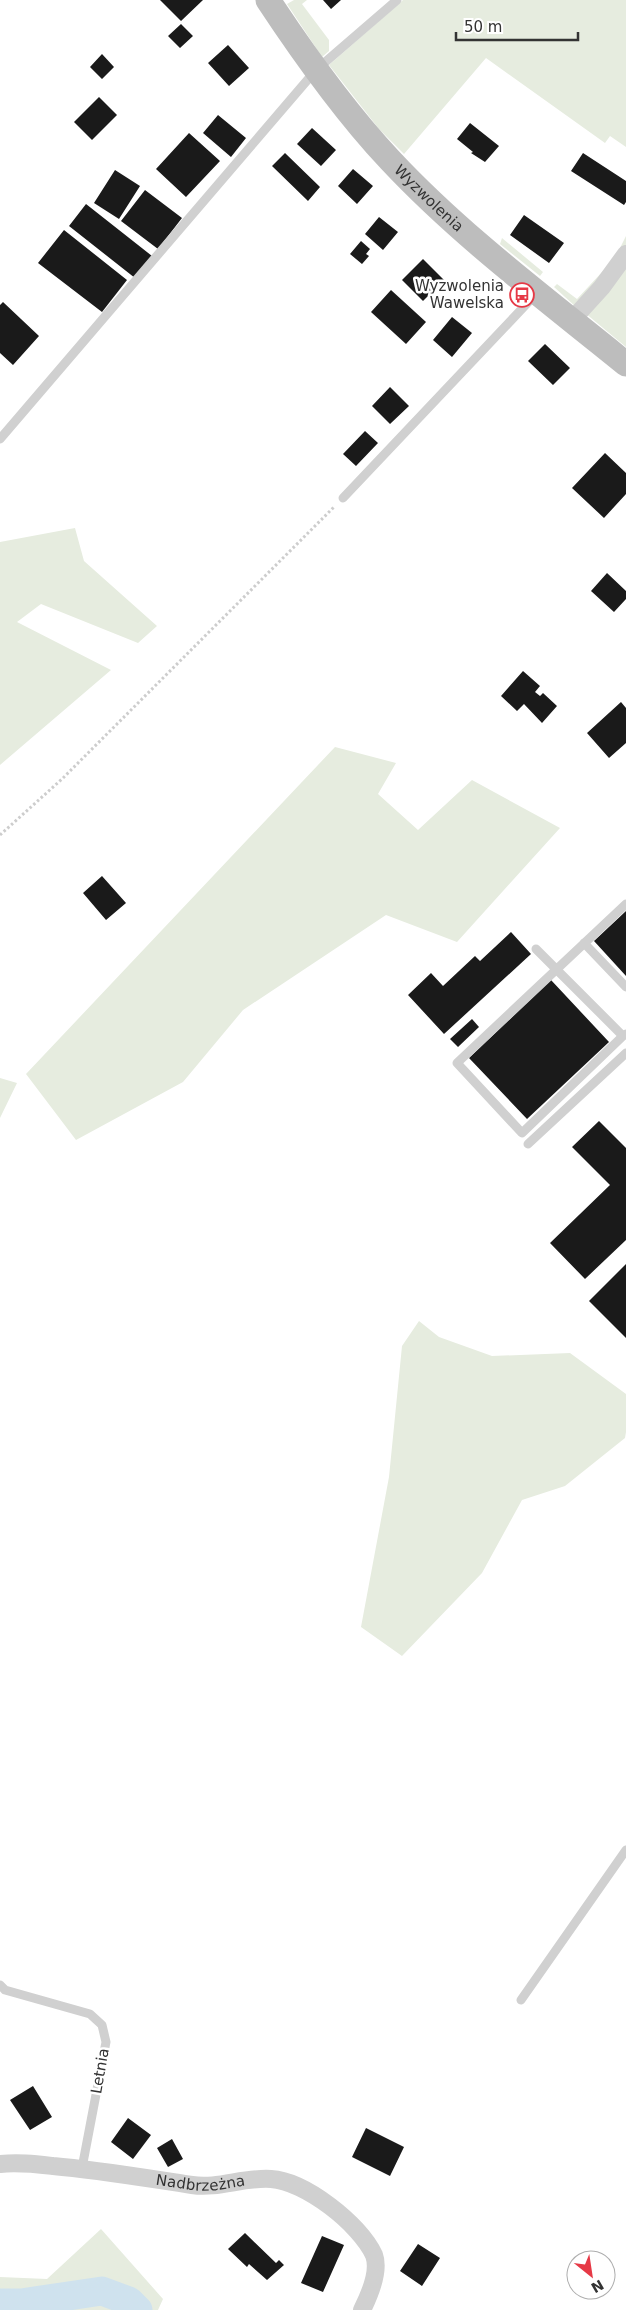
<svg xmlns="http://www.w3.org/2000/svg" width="626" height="2310" font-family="'DejaVu Sans',sans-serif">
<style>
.green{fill:#e6ecdf}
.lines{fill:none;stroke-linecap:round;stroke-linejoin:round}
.river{stroke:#cfe2ee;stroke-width:29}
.building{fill:#1a1a1a}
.path{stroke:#cdcdcd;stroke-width:3;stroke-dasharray:2.5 2.5;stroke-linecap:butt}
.lane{stroke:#d0d0d0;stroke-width:9}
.street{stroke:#d0d0d0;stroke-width:18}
.secondary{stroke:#bdbdbd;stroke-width:25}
.labels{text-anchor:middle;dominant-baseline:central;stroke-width:5;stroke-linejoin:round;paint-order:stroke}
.street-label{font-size:15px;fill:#333;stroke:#fff}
.poi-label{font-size:15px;fill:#333;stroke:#fff;text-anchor:end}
</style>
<rect width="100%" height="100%" fill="#fff"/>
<!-- green -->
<path class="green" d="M294 0H307L302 4 329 40V51L322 57 287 4Z
M403 0H626V147L610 136 605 143 486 58 404 154 379 129 329 65Z
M626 236V248L576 307 554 287 557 284 577 299 615 258Z
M502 238 543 272 540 276 500 244Z
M626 268V347L585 313Z
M75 528 84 561 157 626 138 643 41 604 17 622 111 670 0 765V542Z
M335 747 396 763 378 794 418 830 472 780 560 828 457 942 386 915 243 1010 183 1082 76 1140 26 1074Z
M0 1078 17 1083 0 1118Z
M419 1321 439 1337 492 1356 570 1353 626 1394V1432L625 1438 565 1486 522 1500 482 1573 402 1656 361 1627 389 1477 402 1346Z
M101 2229 163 2299 158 2310H0V2277L47 2279Z"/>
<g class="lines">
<!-- river -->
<path class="river" d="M0 2303H21L102 2291 129 2301 138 2310"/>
</g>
<!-- building -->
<path class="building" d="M160 0H203L181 21Z
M323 0H341L331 9Z
M181 24 193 36 180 48 168 36Z
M228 45 249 68 229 86 208 63Z
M102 54 114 67 102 79 90 67Z
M99 97 117 115 92 140 74 122Z
M218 115 246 138 231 157 203 133Z
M470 123 499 146 485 162 471 153 473 152 457 139Z
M312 128 336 150 321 166 297 144Z
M189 133 220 161 186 197 156 169Z
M285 153 320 187 308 201 272 166Z
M583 153 626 181V202L624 205 571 171Z
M353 169 373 186 357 204 338 186Z
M115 170 140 186 119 219 94 203Z
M145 190 182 218 158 249 121 221Z
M86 204 152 256 135 278 69 226Z
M524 215 564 243 549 263 510 235Z
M379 217 398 232 383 250 365 234Z
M64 230 127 280 102 312 38 263Z
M361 241 370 249 366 254 369 256 362 264 350 254Z
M423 259 444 280 423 301 402 280Z
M391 290 426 322 406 344 371 312Z
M3 302 39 336 13 365 0 353V305Z
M452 317 472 333 452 357 433 340Z
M545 344 570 368 553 385 528 361Z
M390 387 409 406 390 424 372 406Z
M365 431 378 443 356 466 343 454Z
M605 453 626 473V494L604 518 572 488Z
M607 573 626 591V599L614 612 591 591Z
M523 671 540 686 535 692 540 696 543 693 557 706 542 723 524 704 517 711 501 696Z
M621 702 626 708V743L609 758 587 733Z
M102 876 126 903 106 920 83 893Z
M626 911V976L594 941Z
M511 932 531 954 444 1034 408 995 431 973 443 986 475 956 480 961Z
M551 980 609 1042 527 1119 469 1058Z
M472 1019 479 1027 458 1047 450 1039Z
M599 1121 626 1148V1240L585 1279 550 1243 610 1185 572 1147Z
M626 1264V1338L589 1301Z
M33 2086 52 2117 30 2130 10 2100Z
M128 2118 151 2135 133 2159 111 2142Z
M366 2128 404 2147 390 2176 352 2157Z
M172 2139 183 2159 168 2167 157 2148Z
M245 2233 276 2263 279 2260 284 2265 267 2280 249 2264 247 2267 228 2249Z
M322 2236 344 2245 323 2292 301 2283Z
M418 2244 440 2258 422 2286 400 2271Z"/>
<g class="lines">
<!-- path -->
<path class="path" d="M0 835 62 779 335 506"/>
<!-- lane -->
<path class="lane" d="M0 439 316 70 397 0
M343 498 536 294
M584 943 626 987
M536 949 623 1036 626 1034
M623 1036 522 1133 457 1063 626 904
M528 1144 626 1053
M0 1985 5 1990 90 2014 102 2025 106 2042 82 2168
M521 2000 626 1850"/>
<!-- street -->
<g class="street">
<path d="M572 320 602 287 626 254"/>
<path id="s1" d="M0 2164C18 2162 35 2164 53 2166 99 2170 145 2178 192 2185 218 2189 244 2177 271 2179 305 2181 360 2224 374 2255 380 2271 369 2296 362 2310"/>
</g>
<!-- secondary -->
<path class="secondary" id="s2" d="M268 0C305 56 344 111 390 160 461 236 546 299 626 364"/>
</g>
<!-- icons -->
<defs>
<g id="bus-ring" transform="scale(1.25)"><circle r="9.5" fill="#fff" stroke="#e63946" stroke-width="1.5"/><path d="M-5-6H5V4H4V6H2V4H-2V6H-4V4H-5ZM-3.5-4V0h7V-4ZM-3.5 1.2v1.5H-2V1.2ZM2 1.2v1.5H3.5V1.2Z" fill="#e63946"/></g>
</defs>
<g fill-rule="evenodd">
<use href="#bus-ring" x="522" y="295"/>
</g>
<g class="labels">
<!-- street labels -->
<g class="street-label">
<text stroke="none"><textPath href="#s2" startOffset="256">Wyzwolenia</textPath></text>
<text transform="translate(100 2071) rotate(-80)">Letnia</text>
<text stroke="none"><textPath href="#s1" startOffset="202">Nadbrzeżna</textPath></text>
</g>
<!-- poi labels -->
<g class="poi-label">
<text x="504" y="286">Wyzwolenia<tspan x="504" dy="17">Wawelska</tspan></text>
</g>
</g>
<!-- north arrow -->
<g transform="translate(591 2275) rotate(150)"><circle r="24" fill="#ffffff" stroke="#adadad"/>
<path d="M0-4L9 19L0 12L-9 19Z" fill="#e63946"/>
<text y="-8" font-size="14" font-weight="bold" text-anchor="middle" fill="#333333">N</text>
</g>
<!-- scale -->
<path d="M456 32v8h122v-8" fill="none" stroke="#333333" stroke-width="2.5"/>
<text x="464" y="32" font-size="15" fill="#333333" stroke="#ffffff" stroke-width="4" paint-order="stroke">50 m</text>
</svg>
